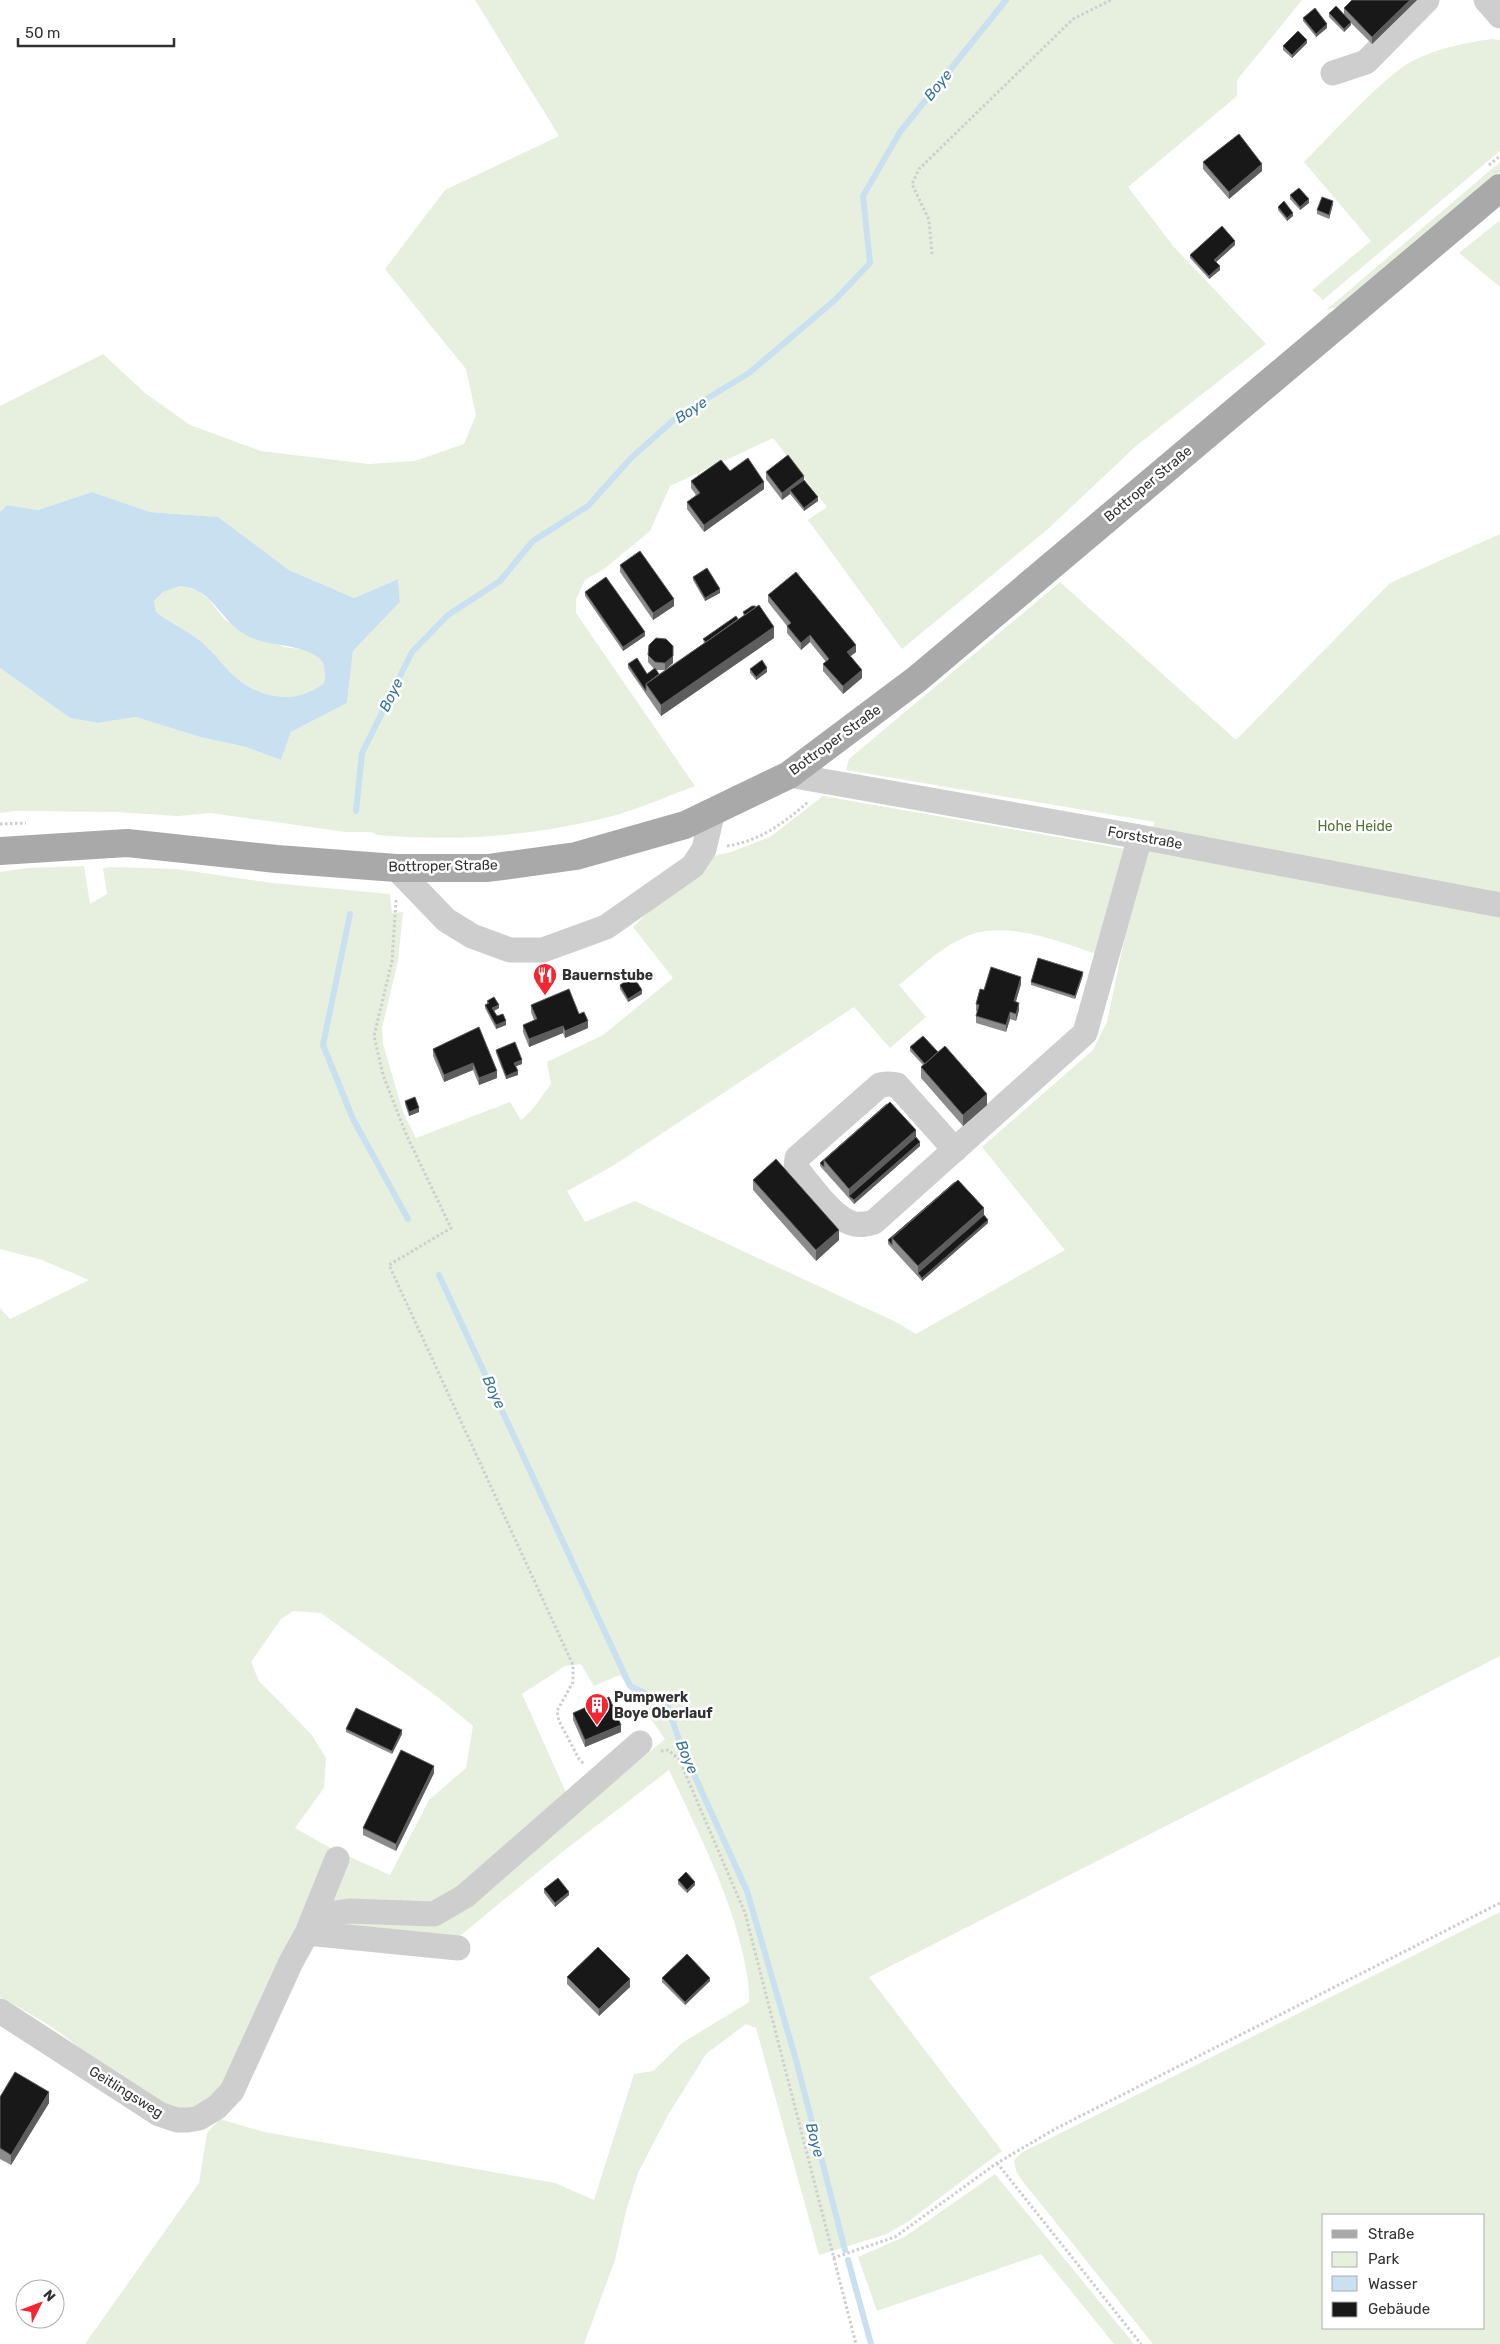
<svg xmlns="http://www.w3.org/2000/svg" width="1500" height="2344" font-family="Rubik,sans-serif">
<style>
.green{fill:#e7efde;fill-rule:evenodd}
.water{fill:#c9e0f0;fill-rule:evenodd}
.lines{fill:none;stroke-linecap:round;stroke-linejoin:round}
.stream{stroke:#c9e0f0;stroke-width:6}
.path{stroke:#cecece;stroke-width:3;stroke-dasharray:2.5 2.5;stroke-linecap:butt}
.minor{stroke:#cecece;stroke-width:25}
.major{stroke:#a9a9a9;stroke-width:28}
.wall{fill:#8c8c8c}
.shaded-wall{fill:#5d5d5d}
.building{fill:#181818;stroke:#5d5d5d}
.labels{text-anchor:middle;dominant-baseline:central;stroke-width:5;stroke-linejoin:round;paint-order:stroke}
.street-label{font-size:14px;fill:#313131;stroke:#fff}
.park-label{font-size:14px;fill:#537139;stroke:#fff}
.poi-label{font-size:14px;font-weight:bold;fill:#313131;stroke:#fff;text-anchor:start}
.water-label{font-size:15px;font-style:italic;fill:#36729b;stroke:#fff}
</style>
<rect width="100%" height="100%" fill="#fff"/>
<!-- green -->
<path class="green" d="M475 0H1302L1237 80V96L1128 187 1173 246 1266 344 1136 446 1048 529 902 649 808 520 827 507 773 438 670 486 650 531 604 569 585 580 576 599V613L695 786C671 795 645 806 620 814 538 836 461 842 377 835L371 832H345L211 813 178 816 116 812 15 811 0 813V668L70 718 98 723 136 717 200 737 246 747 281 760 291 732 347 703 353 651 400 602 398 579 354 598 289 570 218 517 150 512 92 492 38 510 7 505 0 512V406L103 354 145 393 190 425 261 451 369 464 415 461 464 444 476 415 466 369 385 269 445 190 559 136Z
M1492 39 1500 40V151L1323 300 1312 290 1371 241 1304 162C1334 132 1370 91 1404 66 1426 51 1466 42 1492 39Z
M1500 162V172L1340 306 1326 310Z
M1500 220V287L1459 253Z
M1500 534V1656L869 1977 1002 2151 909 2221 887 2234 819 2255 756 2028 746 2024 706 2054 668 2115 638 2173 626 2211 615 2260 584 2344H85L199 2183 207 2133 220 2119 264 2132 555 2183 594 2200 634 2074 653 2071 682 2043 749 2002C750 1985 746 1971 743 1954 728 1889 697 1830 669 1770L561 1853 455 1940 339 1929 343 1923 429 1918 584 1807 665 1739 620 1675 594 1686 581 1664 565 1666 522 1694 569 1799 446 1902 325 1906 348 1856 390 1875 429 1800 466 1768 473 1726 439 1698 321 1613 293 1611 281 1619 251 1662 259 1681 311 1734 326 1758 324 1788 295 1828 334 1850 227 2076C219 2087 210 2105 196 2108 153 2117 90 2053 56 2030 38 2018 19 2007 0 1997V1308L10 1319 89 1280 42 1260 0 1249V872L27 868 84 866 90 904 107 894 103 868 112 867 177 869 272 883 390 894 392 913 403 912 398 961 382 1028 383 1044 403 1112 416 1138 510 1102 521 1120C536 1108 540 1098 551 1084L547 1062 603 1035 673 978 633 927 704 858 731 852 770 837 823 796 1143 852 1155 822 846 770 849 759 1060 582 1236 740 1390 583ZM1130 912 1107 1022 1093 1050 982 1147 1065 1250 916 1334 898 1323 635 1201 585 1222 567 1191 611 1167 854 1007 890 1048 926 1017 899 985C920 968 940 948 965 937 1005 919 1058 941 1096 954Z
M180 586 197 590 209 600 225 620 284 647 308 650 321 659 325 669 324 683C298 704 266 700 239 680 227 671 218 657 207 647 193 634 172 623 156 612L154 601 163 592Z
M1500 1912V2344H1153L1021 2179 1016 2171 1014 2160 1021 2153ZM1324 2215H1484V2328H1324Z
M995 2174 1134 2344H1114L1041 2254 877 2311 858 2257 906 2236Z"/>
<!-- water -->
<path class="water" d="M92 492 150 512 218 517 289 570 354 598 398 579 400 602 353 651 347 703 291 732 281 760 246 747 200 737 136 717 98 723 70 718 0 668V512L7 505 38 510ZM180 586C185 587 193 588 198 591 217 602 226 624 246 635 267 647 301 643 319 658 326 664 325 674 324 683 298 704 265 700 239 680 227 671 218 657 207 647 193 633 172 624 156 612L154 601 163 592Z"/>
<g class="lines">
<!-- stream -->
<path class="stream" d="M356 811 362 753 412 652 448 615 500 581 533 541 588 506 631 458 677 417 749 373 835 300 870 263 863 196 900 132 1006 0
M350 914 323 1045 353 1119 408 1219
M439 1275 630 1686 662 1701 668 1707 681 1746 747 1891 796 2060 845 2250
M848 2260 871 2344"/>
<!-- path -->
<path class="path" d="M1489 165 1500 156
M932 254 929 220 912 184 919 169 1073 19 1111 0
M0 824 26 823
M727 846C760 841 784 823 808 802
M396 900 392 961 374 1036 383 1075 406 1134 451 1228 389 1265 573 1665V1682L557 1711 559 1721 579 1759 584 1764
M661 1751 668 1750 679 1759 745 1913 856 2344
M997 2163 1141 2344
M833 2258 895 2237 997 2163 1055 2129 1500 1903"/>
<!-- minor -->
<path class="minor" d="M1486 0 1500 16
M1333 73 1366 62 1427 0
M789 775 1140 837 1500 905
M396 868 446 920 472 936 510 950H543L606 927 693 866 704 849 713 811
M955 1150 897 1085 888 1084 880 1085 797 1158 796 1168C810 1184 831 1216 851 1223 859 1226 866 1224 874 1222L1085 1033 1140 837
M314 1916 349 1911 434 1914 465 1896 640 1743
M309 1928 337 1859
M0 2011 159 2114 177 2120H188L199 2118 217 2107 232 2091 291 1962 307 1933 458 1948"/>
<!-- major -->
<path class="major" d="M0 851 127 843 277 859 396 868H488L576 856 685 825 789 775 917 679 1500 188"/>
</g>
<!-- wall -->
<path class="wall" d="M1352 0H1417L1372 44 1351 23V25L1344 32 1329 17V13L1344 14V8Z
M1303 18 1327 28 1316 37 1303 21Z
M1307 43 1292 58 1283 50V46Z
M1203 162 1262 171 1229 199 1203 169Z
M1290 195 1309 203 1300 210 1290 199Z
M1333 204 1329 219 1317 214V210Z
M1278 207 1293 216 1287 221 1278 210Z
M1235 245 1216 262 1220 270 1209 279 1190 258V255Z
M730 471 764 489 704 532 687 509V502L696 495 691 488V481Z
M766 472 804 480 818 501 804 511 790 494 782 500 766 479Z
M620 565 674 606 653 620 620 572Z
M693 577 720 593 705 601 693 580Z
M585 592 645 636 623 651 585 596Z
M768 595 856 652 850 656 862 678 843 694 823 671V664L826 662 810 642 801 650 787 633V626L768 602Z
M743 612 774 638 661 716 628 668V664L647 674 654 669 648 662V655L673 663 665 670H656L659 674 704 643 703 639 744 616Z
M750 669 767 672 756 680 750 673Z
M1083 975 1075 999 1031 985V982Z
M1021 984 1016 1001 1019 1010 1016 1021 1010 1019 1006 1032 976 1023V1016L978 1012 976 1011V1004L984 990Z
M620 985 642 994 628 1002 620 989Z
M487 1001 499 1008 494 1011 497 1016 506 1025 496 1029 485 1008V1005L487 1004Z
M531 1005 579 1014 588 1028 565 1038 563 1033 529 1047 523 1032V1025L534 1020 531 1012Z
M479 1027 497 1078 479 1085 473 1070 444 1082 433 1056V1049Z
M910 1047 938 1052 987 1105 963 1126 921 1078V1067L923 1065 910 1051Z
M496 1050 522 1064 516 1066 518 1075 506 1079 496 1053Z
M405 1101 419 1112 409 1116 405 1104Z
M890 1102 916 1130V1137L920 1146 854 1204 820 1166V1163Z
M753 1180 839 1240 816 1261 753 1190Z
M955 1182 984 1215 988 1223 922 1281 888 1244V1240Z
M573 1713 621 1732 585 1747 573 1720Z
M346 1729 402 1734 392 1754 346 1732Z
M434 1773 396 1851 363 1835V1828Z
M678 1880 695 1885 687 1893 678 1884Z
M544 1889 569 1895 555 1907 544 1893Z
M567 1977 630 1987 599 2016 567 1984Z
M662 1978 710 1981 685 2005 662 1982Z
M0 2097 49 2103 11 2165 0 2159Z"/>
<!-- shaded-wall -->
<path class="shaded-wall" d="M1410 0H1417L1372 44V37Z
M1351 22V25L1344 32V29Z
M1327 24V28L1316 37V34Z
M1307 40V43L1292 58V55Z
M1262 164V171L1229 199V192Z
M1309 199V203L1300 210V207Z
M1333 201V204L1329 219V215Z
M1293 213V216L1287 221V218Z
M1235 241V245L1214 264V260Z
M1220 266V270L1209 279V276Z
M804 476V483L790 490V494L782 500V493Z
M764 482V489L704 532V525Z
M818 497V501L804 511V508Z
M720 589V593L705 601V598Z
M674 599V606L653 620V613Z
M774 627V638L661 716V705Z
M645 632V636L623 651V647Z
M810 635V642L801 650V643Z
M856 645V652L847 659V652Z
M673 653V663L665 670V663Z
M767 668V672L756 680V677Z
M862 670V678L843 694V686Z
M1083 972V975L1075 999V996Z
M1021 977V984L1014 1008V1001Z
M642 990V994L628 1002V999Z
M1019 1003V1010L1016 1021V1014Z
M499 1005V1008L492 1012V1008Z
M1010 1012V1019L1006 1032V1025Z
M506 1021V1025L496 1029V1025Z
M588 1021V1028L565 1038V1031Z
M563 1026V1033L529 1047V1039Z
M522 1060V1064L514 1067V1063Z
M473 1063V1070L444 1082V1075Z
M497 1071V1078L479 1085V1078Z
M518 1071V1075L506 1079V1076Z
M987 1094V1105L963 1126V1115Z
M419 1108V1112L409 1116V1112Z
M916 1130V1141L849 1196V1199V1189Z
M920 1142V1146L854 1204V1200Z
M984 1208V1219L918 1273V1277V1266Z
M988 1220V1223L922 1281V1278Z
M839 1230V1240L816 1261V1250Z
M621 1725V1732L585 1747V1740Z
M402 1730V1734L392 1754V1751Z
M434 1766V1773L396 1851V1844Z
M695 1882V1885L687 1893V1890Z
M569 1892V1895L555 1907V1903Z
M710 1978V1981L685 2005V2002Z
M630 1979V1987L599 2016V2009Z
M49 2092V2103L11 2165V2155Z"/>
<!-- building -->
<path class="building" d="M1352 0H1410L1372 37 1344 8Z
M1336 6 1351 22 1344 29 1329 13Z
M1315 8 1327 24 1316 34 1303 18Z
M1298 31 1307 40 1292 55 1283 46Z
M1239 134 1262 164 1229 192 1203 162Z
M1299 188 1309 199 1300 207 1290 195Z
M1322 197 1333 201 1329 215 1317 210Z
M1284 201 1293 213 1287 218 1278 207Z
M1222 226 1235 241 1214 260 1220 266 1209 276 1190 255Z
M788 455 804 476 782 493 766 472Z
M748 458 764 482 704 525 687 502 700 493 691 481 721 460 730 471Z
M804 480 818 497 804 508 790 490Z
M640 551 674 599 653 613 620 565Z
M707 568 720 589 705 598 693 577Z
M796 572 856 645 847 652 862 670 843 686 823 664 829 659 810 635 801 643 787 626 791 623 768 595Z
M606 577 645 632 623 647 585 592Z
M759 605 774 627 661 705 646 684Z
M752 606H755L756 607 745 615 743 612Z
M736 616 738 619 706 642 703 639Z
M656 638 666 639 673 646V656L665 663 655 662 648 655 649 645Z
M637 658 647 674 655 668 659 674 646 684V691L628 664Z
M762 660 767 668 756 677 750 669Z
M1038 958 1083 972 1075 996 1031 982Z
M991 967 1021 977 1014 1001 1019 1003 1016 1014 1010 1012 1006 1025 976 1016 979 1005 976 1004 980 989 984 990Z
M633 976 642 990 628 999 620 985Z
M569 989 579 1014 584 1012 588 1021 565 1031 563 1026 529 1039 523 1025 537 1019 531 1005Z
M494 997 499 1005 492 1008 497 1016 503 1014 506 1021 496 1025 485 1005 489 1003 487 1001Z
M479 1027 497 1071 479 1078 473 1063 444 1075 433 1049Z
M923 1036 938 1052 925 1064 910 1047Z
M515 1042 522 1060 514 1063 518 1071 506 1076 496 1050Z
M945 1046 987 1094 963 1115 921 1067Z
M415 1097 419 1108 409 1112 405 1101Z
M890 1102 916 1130 849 1189 824 1160Z
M887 1104 824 1160V1167L820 1163Z
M916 1137 920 1142 854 1200 849 1196Z
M776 1159 839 1230 816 1250 753 1180Z
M958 1180 984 1208 918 1266 892 1238Z
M955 1182 892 1238V1245L888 1240Z
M984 1215 988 1220 922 1278 918 1273Z
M609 1697 621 1725 585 1740 573 1713Z
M356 1708 402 1730 392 1751 346 1729Z
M401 1750 434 1766 396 1844 363 1828Z
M686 1872 695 1882 687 1890 678 1880Z
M558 1878 569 1892 555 1903 544 1889Z
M598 1947 630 1979 599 2009 567 1977Z
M687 1954 710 1978 685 2002 662 1978Z
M15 2072 49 2092 11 2155 0 2148V2097Z"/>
<!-- icons -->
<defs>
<g id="restaurant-pin" transform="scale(1.25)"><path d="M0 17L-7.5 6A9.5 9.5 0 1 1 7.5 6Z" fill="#f52531" stroke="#fff"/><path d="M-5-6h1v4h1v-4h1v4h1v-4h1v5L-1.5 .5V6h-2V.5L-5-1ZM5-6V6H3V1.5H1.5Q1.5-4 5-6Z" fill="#fff"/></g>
<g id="building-pin" transform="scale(1.25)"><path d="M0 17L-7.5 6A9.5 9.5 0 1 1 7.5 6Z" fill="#f52531" stroke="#fff"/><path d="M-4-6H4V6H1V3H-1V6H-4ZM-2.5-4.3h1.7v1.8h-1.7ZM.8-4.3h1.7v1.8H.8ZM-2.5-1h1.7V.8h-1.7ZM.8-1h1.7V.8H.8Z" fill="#fff"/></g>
</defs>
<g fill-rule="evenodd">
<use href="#restaurant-pin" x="545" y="975"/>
<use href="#building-pin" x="597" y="1705"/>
</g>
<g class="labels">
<!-- street labels -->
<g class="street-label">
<text transform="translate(1148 484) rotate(-40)">Bottroper Straße</text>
<text transform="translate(835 740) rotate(-36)">Bottroper Straße</text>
<text transform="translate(1145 838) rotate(10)">Forststraße</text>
<text transform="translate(443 866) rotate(-1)">Bottroper Straße</text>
<text transform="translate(126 2092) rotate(32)">Geitlingsweg</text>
</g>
<!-- park labels -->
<g class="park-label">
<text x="1355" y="826">Hohe Heide</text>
</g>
<!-- poi labels -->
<g class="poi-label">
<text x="562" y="975">Bauernstube</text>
<text x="614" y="1697">Pumpwerk<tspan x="614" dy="16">Boye Oberlauf</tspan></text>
</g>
<!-- water labels -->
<g class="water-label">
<text transform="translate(938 85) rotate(-51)">Boye</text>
<text transform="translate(691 410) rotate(-33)">Boye</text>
<text transform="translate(391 695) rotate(-64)">Boye</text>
<text transform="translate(494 1392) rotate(65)">Boye</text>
<text transform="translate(687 1757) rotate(67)">Boye</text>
<text transform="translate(815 2140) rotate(75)">Boye</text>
</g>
</g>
<!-- legend -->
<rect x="1322" y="2214" width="162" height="115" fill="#ffffff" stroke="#adadad"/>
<rect x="1332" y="2230" width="25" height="8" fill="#a9a9a9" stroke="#adadad"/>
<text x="1368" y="2239" font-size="15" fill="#313131">Straße</text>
<rect x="1332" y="2252" width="25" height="15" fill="#e7efde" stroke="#adadad"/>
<text x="1368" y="2264" font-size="15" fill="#313131">Park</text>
<rect x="1332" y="2276" width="25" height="15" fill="#c9e0f0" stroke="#adadad"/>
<text x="1368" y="2289" font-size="15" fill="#313131">Wasser</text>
<rect x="1332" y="2302" width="25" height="15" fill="#181818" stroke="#adadad"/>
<text x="1368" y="2314" font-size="15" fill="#313131">Gebäude</text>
<!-- north arrow -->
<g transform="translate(40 2304) rotate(48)"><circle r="24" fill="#ffffff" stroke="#adadad"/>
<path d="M0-4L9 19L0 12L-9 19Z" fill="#f52531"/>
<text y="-8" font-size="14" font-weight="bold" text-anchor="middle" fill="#313131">N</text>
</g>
<!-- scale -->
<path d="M18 38v8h156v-8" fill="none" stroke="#313131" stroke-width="2.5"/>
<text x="25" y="38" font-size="15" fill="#313131" stroke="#ffffff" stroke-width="4" paint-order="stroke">50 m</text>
</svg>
